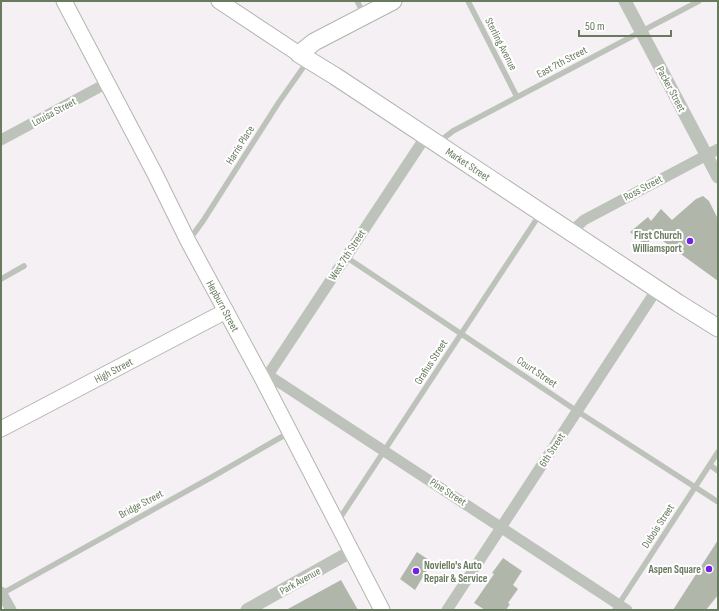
<svg xmlns="http://www.w3.org/2000/svg" width="719" height="611" font-family="'Sofia Sans Condensed',sans-serif">
<style>
.building{fill:#b0b7aa}
.lines{fill:none;stroke-linecap:round;stroke-linejoin:round}
.secondary-casing{stroke:#b1b7ad;stroke-width:17}
.primary-casing{stroke:#afb5ac;stroke-width:19}
.service{stroke:#bdc3ba;stroke-width:5.5}
.minor{stroke:#bdc3ba;stroke-width:11}
.tertiary{stroke:#bdc3ba;stroke-width:13}
.secondary{stroke:#fff;stroke-width:15}
.primary{stroke:#fff;stroke-width:17}
.poi-dot{fill:#7222e3;stroke:#fff;stroke-width:1.5}
.labels{text-anchor:middle;dominant-baseline:central;stroke-width:4;stroke-linejoin:round;paint-order:stroke}
.street-label{font-size:11px;fill:#697b5f;stroke:#fff}
.poi-label{font-size:11px;font-weight:bold;fill:#697b5f;stroke:#fff;text-anchor:end}
</style>
<rect width="100%" height="100%" fill="#f4f0f4"/>
<!-- building -->
<path class="building" d="M703 196 709 201 718 219V281L656 236 645 245 630 232 648 217 651 221 661 209 672 220 696 199Z
M718 540V595L706 610H673Z
M417 552 432 562 415 590 400 579Z
M503 558 522 571 513 585 518 589 508 603 510 604 506 610H485L474 603 494 574 492 573Z
M341 580 358 610H286Z"/>
<g class="lines">
<!-- secondary casing -->
<g class="secondary-casing">
<g id="secondary">
<path id="s1" d="M64 1 155 174 188 241 262 378 382 610"/>
<path d="M219 1 299 54"/>
<path id="s2" d="M1 429 226 311"/>
</g>
</g>
<!-- primary casing -->
<g class="primary-casing">
<g id="primary">
<path id="s3" d="M393 1 314 42 299 54 335 76 678 303 718 328"/>
</g>
</g>
<!-- service -->
<path class="service" d="M357 1 364 14
M468 1 517 97
M440 143 444 138 453 131 699 1
M189 240 203 221 279 102 307 62
M346 257 577 411 718 502
M1 279 24 266
M710 465 718 471
M338 521 540 214
M1 594 212 477 290 432
M615 610 718 452"/>
<!-- minor -->
<path class="minor" d="M1 140 107 83
M571 232 584 220 718 149
M268 375 627 610
M262 378 268 375 426 136
M1 592 11 610
M447 610 657 289"/>
<!-- tertiary -->
<path class="tertiary" d="M625 1 718 177
M247 610 352 551"/>
<!-- secondary -->
<use href="#secondary" class="secondary"/>
<!-- primary -->
<use href="#primary" class="primary"/>
</g>
<!-- markers -->
<g class="poi-dot">
<circle cx="690" cy="241" r="4"/>
<circle cx="709" cy="569" r="4"/>
<circle cx="416" cy="571" r="4"/>
</g>
<g class="labels">
<!-- street labels -->
<g class="street-label">
<text transform="translate(501 44) rotate(63)">Sterling Avenue</text>
<text transform="translate(562 62) rotate(-28)">East 7th Street</text>
<text transform="translate(671 89) rotate(62)">Packer Street</text>
<text transform="translate(54 112) rotate(-28)">Louisa Street</text>
<text transform="translate(240 145) rotate(-58)">Harris Place</text>
<text stroke="none"><textPath href="#s3" startOffset="310">Market Street</textPath></text>
<text transform="translate(643 188) rotate(-28)">Ross Street</text>
<text transform="translate(347 255) rotate(-57)">West 7th Street</text>
<text stroke="none"><textPath href="#s1" startOffset="344">Hepburn Street</textPath></text>
<text transform="translate(431 362) rotate(-57)">Grafius Street</text>
<text stroke="none"><textPath href="#s2" startOffset="127">High Street</textPath></text>
<text transform="translate(537 372) rotate(34)">Court Street</text>
<text transform="translate(552 450) rotate(-57)">6th Street</text>
<text transform="translate(448 492) rotate(33)">Pine Street</text>
<text transform="translate(141 504) rotate(-28)">Bridge Street</text>
<text transform="translate(658 526) rotate(-57)">Dubois Street</text>
<text transform="translate(300 581) rotate(-29)">Park Avenue</text>
</g>
<!-- poi labels -->
<g class="poi-label">
<text x="682" y="235">First Church<tspan x="682" dy="13">Williamsport</tspan></text>
<text x="424" y="565" text-anchor="start">Noviello's Auto<tspan x="424" dy="13">Repair &amp; Service</tspan></text>
<text x="701" y="569">Aspen Square</text>
</g>
</g>
<!-- border -->
<rect width="719" height="611" fill="none" stroke="#697b5f" stroke-width="4"/>
<!-- scale -->
<path d="M579 30v6h92v-6" fill="none" stroke="#697b5f" stroke-width="2"/>
<text x="585" y="30" font-size="12" fill="#697b5f" stroke="#ffffff" stroke-width="3" paint-order="stroke">50 m</text>
</svg>
